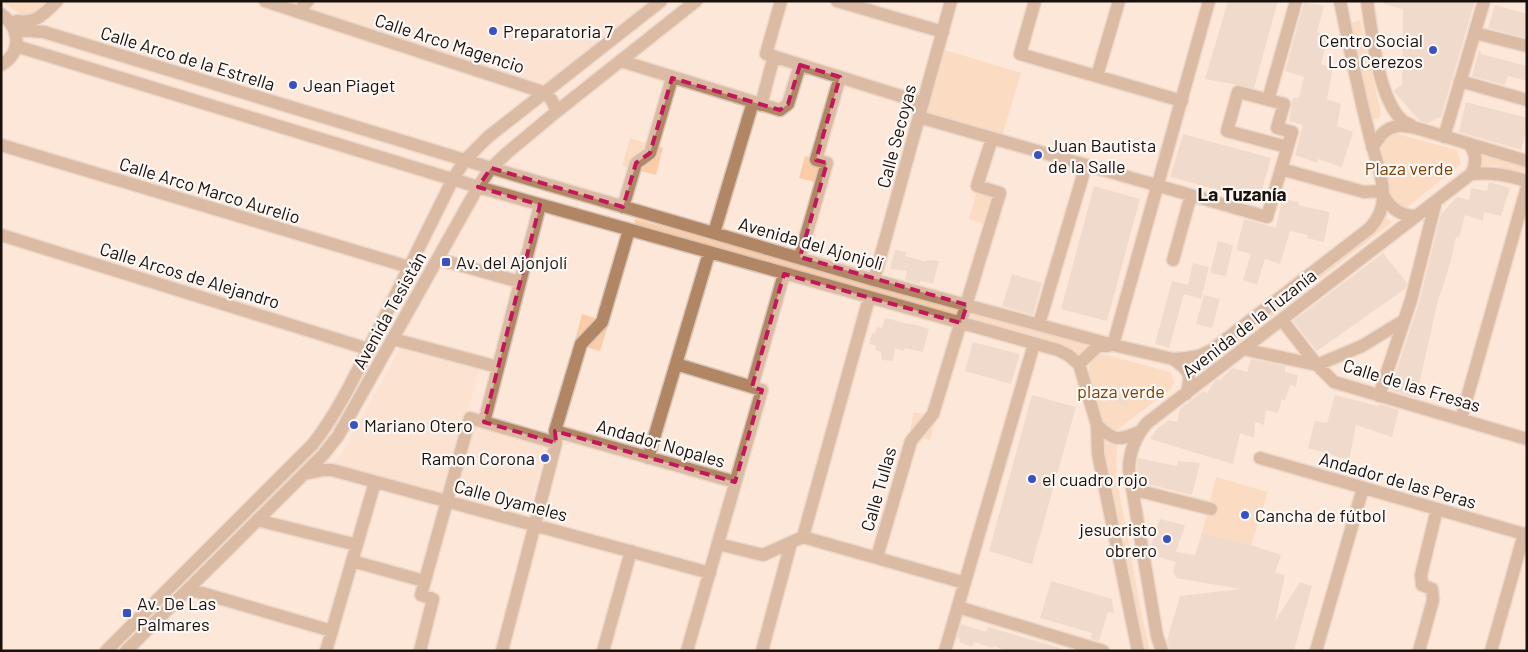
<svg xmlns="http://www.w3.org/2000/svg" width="1528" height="652" font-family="Barlow,sans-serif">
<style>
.built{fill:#f8dcc8}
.green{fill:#facca8}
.building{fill:#e0cbbc}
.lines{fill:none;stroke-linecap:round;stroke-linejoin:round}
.minor-casing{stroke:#d8c5b7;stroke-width:15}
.minor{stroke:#b18665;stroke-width:12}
.marked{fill:none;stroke:#c2185b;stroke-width:4;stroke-dasharray:10 6;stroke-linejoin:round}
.poi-dot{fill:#3852c4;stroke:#fdf8f5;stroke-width:2}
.labels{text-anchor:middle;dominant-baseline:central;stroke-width:4.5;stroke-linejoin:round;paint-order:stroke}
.poi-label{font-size:18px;fill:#18110c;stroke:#fdf8f5;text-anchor:start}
.street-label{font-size:18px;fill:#18110c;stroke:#fdf8f5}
.park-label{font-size:18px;fill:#7c4309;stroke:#fdf8f5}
.neighbourhood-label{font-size:19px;font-weight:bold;fill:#18110c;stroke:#fdf8f5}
</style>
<rect width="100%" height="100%" fill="#fde7d8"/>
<!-- built -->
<path class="built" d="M312 1H657L547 88 303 11Z
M400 349 479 370 443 496 330 466 341 455Z
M474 423 547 444 529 509 455 488Z"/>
<!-- green -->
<path class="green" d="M2 1H47L28 20Z
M1360 20 1381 114 1378 119H1365L1345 24Z
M935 47 1021 73 1002 136 916 110Z
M1386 131 1457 150 1461 164 1406 208 1394 209 1372 147Z
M630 138 663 148 656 175 622 166Z
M1478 154 1527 168V174L1497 166H1479Z
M805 156 832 164 827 185 799 178Z
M978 187 998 193 989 225 969 219Z
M1376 209 1392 222 1206 368 1194 375 1181 365 1366 228Z
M636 219 1039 332 1087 344 1080 356 636 225 634 220Z
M582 314 609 322 600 351 574 344Z
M1098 354 1107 355 1170 372 1174 382 1171 389 1109 436 1097 425 1089 381V365Z
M914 412 936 417 930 440 909 435Z
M1103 443 1117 445 1116 475 1142 616 1150 651H1142L1108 480Z
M1216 477 1268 492 1251 545 1202 533Z"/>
<!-- building -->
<path class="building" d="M1228 1H1278L1254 88 1205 79Z
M1384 1H1475L1441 117 1427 123 1420 121 1395 93 1394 90 1402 85 1403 9 1384 4Z
M1304 2 1324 6 1317 32 1328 37 1321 64 1333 68 1327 99 1341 104 1337 126 1353 132 1342 167 1318 159 1317 163 1295 155 1303 125 1289 121 1293 98H1299L1304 77 1285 71Z
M1495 5 1527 14V38L1488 28Z
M1479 50H1480L1481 54 1527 66V81L1508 76 1505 85 1472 76Z
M1466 102 1527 118V128L1521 150 1459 132Z
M1183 134 1271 158 1259 201 1170 177Z
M1489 182 1510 188 1501 216 1484 212 1483 221 1465 215 1459 238 1456 237 1450 264 1440 296H1439L1416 398 1390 390 1419 303 1441 214 1457 197 1469 200 1471 188 1487 191Z
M1094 186 1140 199 1107 321 1061 309Z
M1282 199 1299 202 1298 205 1330 212 1324 242 1307 238 1308 235 1290 231 1280 264 1265 259 1257 285 1243 280 1251 254 1236 250 1244 219 1276 228Z
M1218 241 1233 245 1226 276 1210 273Z
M895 250 907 252 905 256 926 262 927 260 939 261 933 284 920 281V284L905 280 907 271 890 269Z
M1383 253 1407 283 1405 289 1317 351 1293 321Z
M1193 263 1209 267 1201 299 1184 294 1169 348 1155 344 1172 281 1188 285Z
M1012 274 1042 283 1033 315 1002 306Z
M1204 295 1220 299 1212 328 1196 324Z
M885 318 913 325V324L929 329 923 352 905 348 904 351 895 348 893 361 882 360 881 352 875 350 876 346 869 344 872 333 875 334 877 327 882 328Z
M973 342 1020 354 1011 384 965 371Z
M1251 359 1285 366V372L1298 375 1296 387 1290 385 1285 401 1282 399 1278 413 1266 410 1264 425 1255 422 1254 438 1240 433 1233 464 1150 439 1158 428 1169 420 1177 422 1180 409 1203 391 1207 393 1215 381 1218 379 1220 380 1232 368 1247 372Z
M1118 390 1130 395 1126 407 1114 401Z
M1032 395 1076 407 1032 564 989 551Z
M1335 395 1378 406 1380 404 1399 410 1392 437 1356 425 1349 460 1308 448 1315 421 1327 423Z
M1138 458 1177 466 1178 461 1200 463 1192 495 1139 482 1137 469Z
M1160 519 1185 525 1176 552 1195 555 1202 533 1251 545 1281 555 1275 573 1285 575 1275 621 1300 582 1312 586 1294 651H1170L1167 640 1180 596 1240 589 1176 578 1173 571 1176 562 1152 555 1150 548Z
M1051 581 1112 599 1114 613 1108 612 1099 641 1091 639 1092 633 1040 618Z
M961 624 986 632 988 627 1060 648V651H1006L994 646 993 648 974 642 972 647 959 642 960 638H957Z"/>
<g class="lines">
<!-- minor casing -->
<g class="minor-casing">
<path id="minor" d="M265 1 543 92C551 98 554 102 556 112
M781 1 766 54 923 103
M837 1 943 32
M1035 1 1020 54 1182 101
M1367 1C1372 33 1378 98 1402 120 1404 122 1409 124 1412 126
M298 12 308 1
M1 14C20 28 23 52 1 65
M17 21C36 24 45 13 57 1
M15 30 44 32 491 168 874 280 1113 345 1173 359 1186 358 1199 356 1212 350 1370 228C1378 219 1383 210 1383 197 1384 176 1373 153 1369 133 1358 90 1349 45 1340 1
M1475 33 1527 46
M16 46 478 187 1058 350 1068 355 1079 364
M621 61 780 110 788 104 800 65
M1097 76 1119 1
M1460 81 1527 100
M1268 100 1296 1
M761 105 774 56
M919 117 1267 217 1292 132 1277 128 1284 104 1238 92 1227 131 1287 147
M1444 137 1484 1
M1 145 409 267
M1372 147C1376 143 1378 139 1382 134 1392 124 1404 125 1416 128L1527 161
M1281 169 1364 192 1383 191
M1471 174C1491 172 1507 175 1527 181
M1384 196C1391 209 1401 216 1416 216
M623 207 636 163 650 153 672 78
M714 233 753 102
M1 235 368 349
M800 257 827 163 816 160 840 77
M438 259 520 282
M1173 260 1191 195
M874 280 951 1
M1282 320 1317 365 1334 382 1527 439
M1039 324 1086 165
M393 339 498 367
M1113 345 1209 1
M1243 349 1317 365 1362 346 1403 321
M1173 359C1189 370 1193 374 1186 394
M676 364 762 390 687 651
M1079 364 1097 425 1098 454 1138 651
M1079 364 1098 346H1108
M752 387 784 274
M1379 396 1411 300 1436 201
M1461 419 1527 187
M484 422 540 205
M1097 425C1114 441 1118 441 1139 432
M555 431 735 482
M648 458 709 253
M1260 458 1524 534 1527 533
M304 474 323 470H332L710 573
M1132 489 1211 509
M257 520 357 545
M803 537 869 298
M718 544 763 555 803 537 965 583
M877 557 911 441 933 414 1000 193 977 186 992 138
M352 561 424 581
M188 589 332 631
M958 607 1103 651
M106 651 313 444C341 408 360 365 381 324 405 276 429 228 453 179L465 160 488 137 661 1
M126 651 323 455 338 436 478 187 491 168 507 153 556 112 696 1
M326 651 375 482
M420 651 433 599 421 595 470 418 556 443
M502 651 556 443 555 431 581 344 602 322 629 230
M603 651 631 551
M762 651 791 543
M945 651 1034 344
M1162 651 1157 636 1129 470C1129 451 1135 437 1147 423L1471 174C1477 164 1477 154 1469 144
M1316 651 1363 488
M1419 651 1433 600 1432 589 1422 585 1421 575 1437 509
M1491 651 1524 534"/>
</g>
<!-- minor -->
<use href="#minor" class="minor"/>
</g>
<!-- marked area -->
<path d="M0 0H1528V652H0ZM800 65 840 77 816 160 827 163 800 257 967 305 961 323 784 274 752 387 762 390 735 482 555 431 556 443 484 422 540 205 478 187 491 168 623 207 636 163 650 153 672 78 780 110 788 104Z" fill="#fde7d8" fill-opacity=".55" fill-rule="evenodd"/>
<path class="marked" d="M800 65 840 77 816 160 827 163 800 257 967 305 961 323 784 274 752 387 762 390 735 482 555 431 556 443 484 422 540 205 478 187 491 168 623 207 636 163 650 153 672 78 780 110 788 104Z"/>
<!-- markers -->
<g class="poi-dot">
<circle cx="493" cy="31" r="5"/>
<circle cx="1433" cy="50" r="5"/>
<circle cx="293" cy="85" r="5"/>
<circle cx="1038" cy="155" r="5"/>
<rect x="441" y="257" width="10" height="10" rx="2.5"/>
<circle cx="354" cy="425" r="5"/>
<circle cx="545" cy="458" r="5"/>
<circle cx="1032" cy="479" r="5"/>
<circle cx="1245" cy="515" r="5"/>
<circle cx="1167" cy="539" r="5"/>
<rect x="122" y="608" width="10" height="10" rx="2.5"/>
</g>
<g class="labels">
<!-- poi labels -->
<g class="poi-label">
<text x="503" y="31">Preparatoria 7</text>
<text x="1423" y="40" text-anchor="end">Centro Social<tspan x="1423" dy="21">Los Cerezos</tspan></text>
<text x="303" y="85">Jean Piaget</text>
<text x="1048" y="145">Juan Bautista<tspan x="1048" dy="21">de la Salle</tspan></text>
<text x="456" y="262">Av. del Ajonjolí</text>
<text x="364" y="425">Mariano Otero</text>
<text x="535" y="458" text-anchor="end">Ramon Corona</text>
<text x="1042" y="479">el cuadro rojo</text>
<text x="1255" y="515">Cancha de fútbol</text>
<text x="1157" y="529" text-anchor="end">jesucristo<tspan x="1157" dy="21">obrero</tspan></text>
<text x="137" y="603">Av. De Las<tspan x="137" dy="21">Palmares</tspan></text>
</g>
<!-- street labels -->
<g class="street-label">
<text transform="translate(450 43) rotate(18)">Calle Arco Magencio</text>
<text transform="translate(188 58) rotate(17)">Calle Arco de la Estrella</text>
<text transform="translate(896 136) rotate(-75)">Calle Secoyas</text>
<text transform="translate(210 190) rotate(17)">Calle Arco Marco Aurelio</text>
<text transform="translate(811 243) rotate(16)">Avenida del Ajonjolí</text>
<text transform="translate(190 275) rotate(17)">Calle Arcos de Alejandro</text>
<text transform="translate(389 310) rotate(-61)">Avenida Tesistán</text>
<text transform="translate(1249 323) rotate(-38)">Avenida de la Tuzanía</text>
<text transform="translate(1412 385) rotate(17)">Calle de las Fresas</text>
<text transform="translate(661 443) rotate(16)">Andador Nopales</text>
<text transform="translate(1398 480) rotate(16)">Andador de las Peras</text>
<text transform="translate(878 489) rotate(-74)">Calle Tullas</text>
<text transform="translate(511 500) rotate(15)">Calle Oyameles</text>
</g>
<!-- park labels -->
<g class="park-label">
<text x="1409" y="168">Plaza verde</text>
<text x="1121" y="391">plaza verde</text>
</g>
<!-- neighbourhood labels -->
<g class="neighbourhood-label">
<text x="1242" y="193">La Tuzanía</text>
</g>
</g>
<!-- border -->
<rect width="1528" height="652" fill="none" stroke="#18110c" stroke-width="5"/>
</svg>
